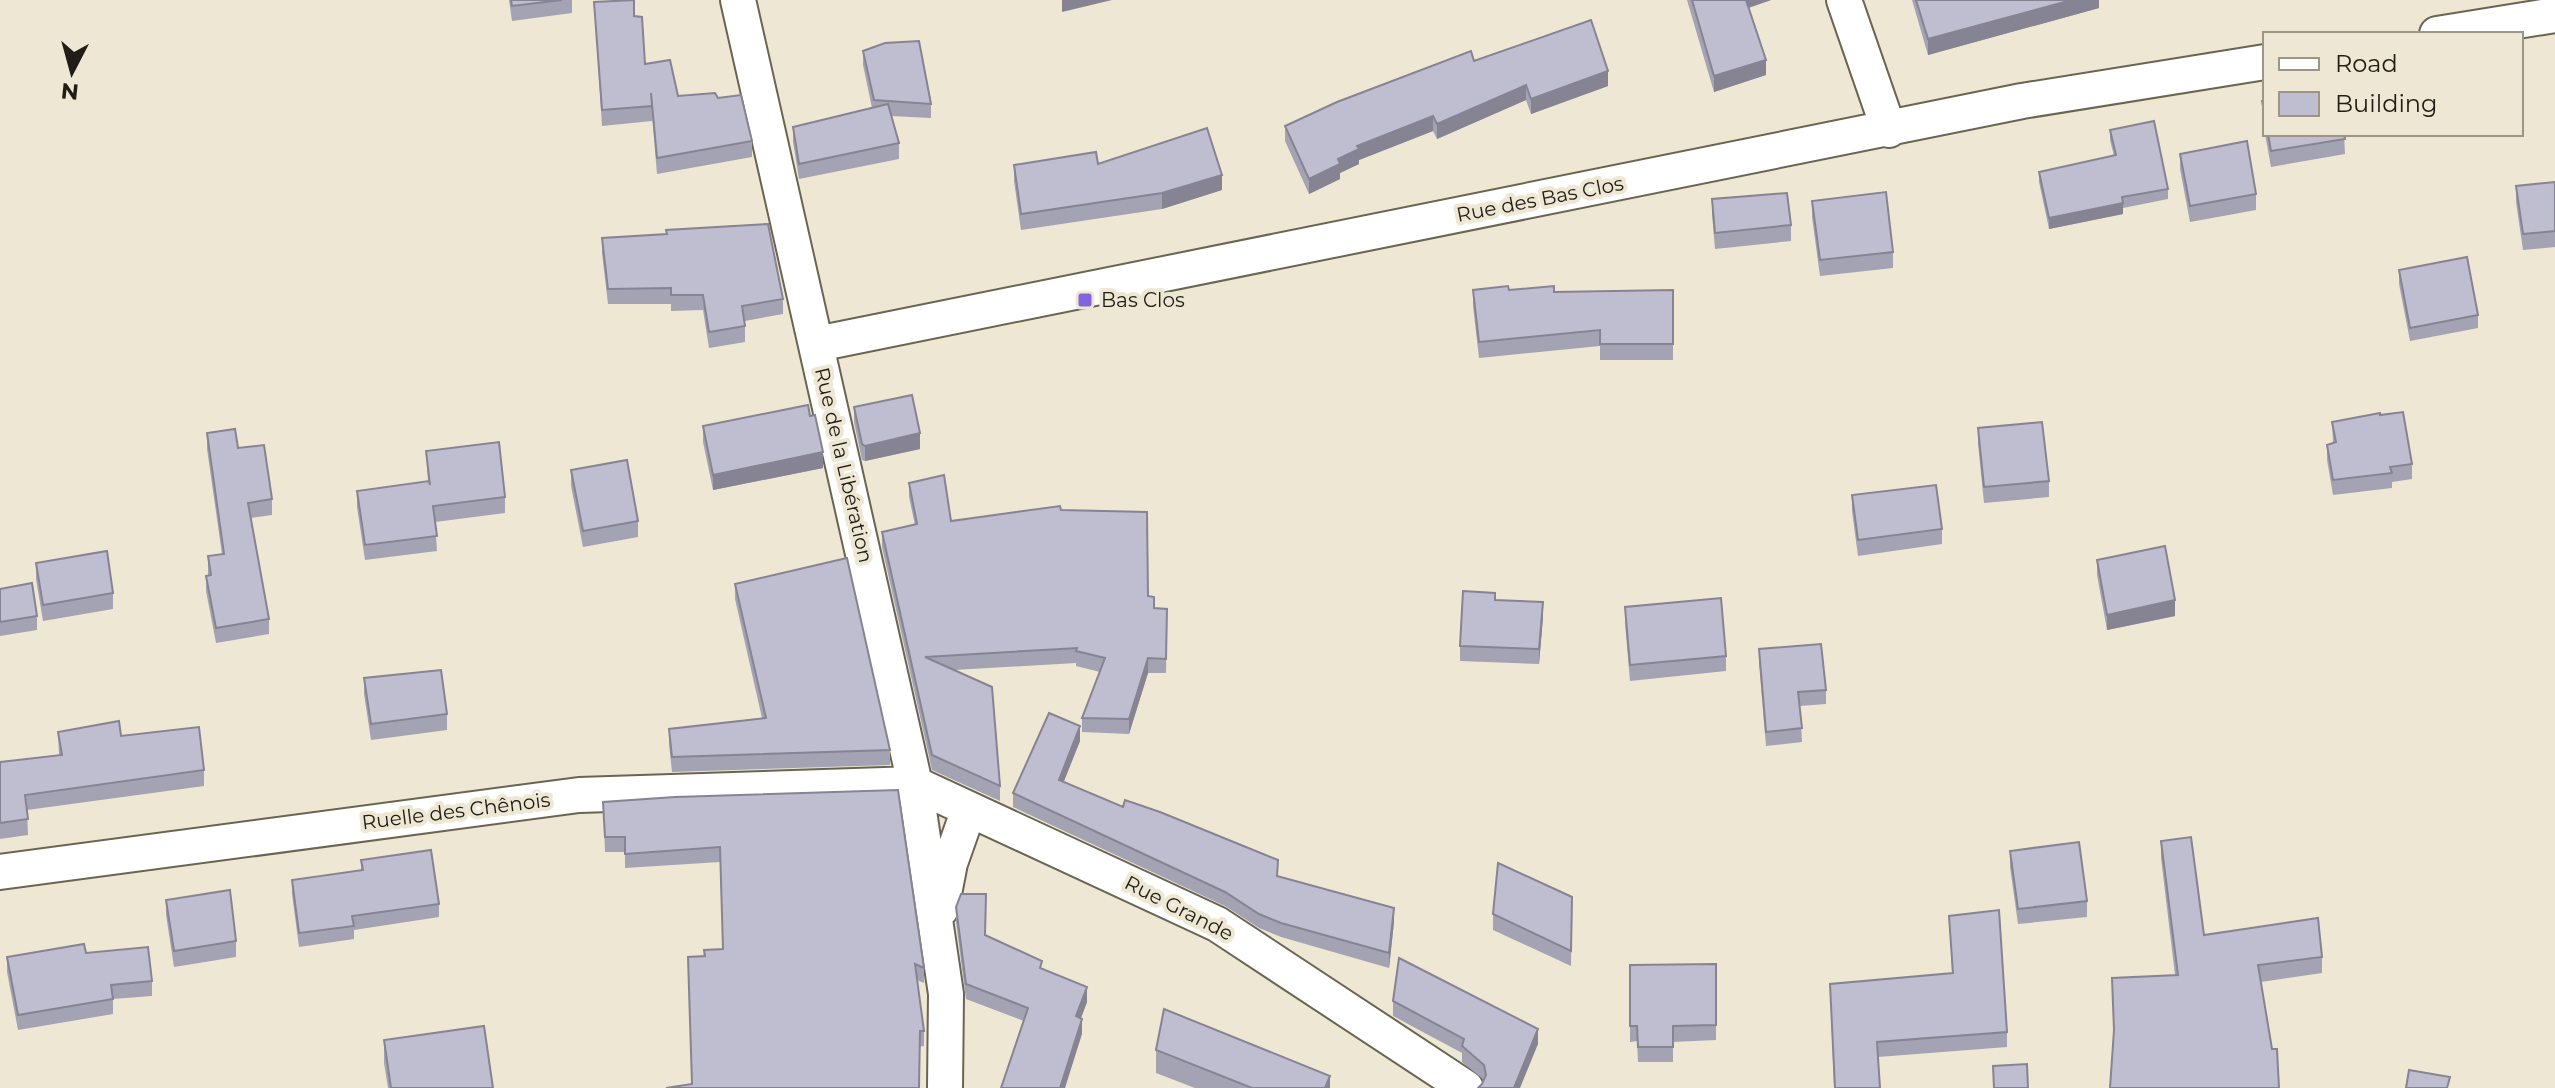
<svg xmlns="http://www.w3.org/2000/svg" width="2555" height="1088" font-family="Montserrat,sans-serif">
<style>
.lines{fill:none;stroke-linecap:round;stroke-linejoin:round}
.minor-casing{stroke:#6a6452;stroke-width:38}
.minor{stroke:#fff;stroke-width:34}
.wall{fill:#a4a3b3}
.shaded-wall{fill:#868492}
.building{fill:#bfbdd0;stroke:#868492;stroke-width:2}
.poi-dot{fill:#8364df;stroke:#eee7d3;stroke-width:3}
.labels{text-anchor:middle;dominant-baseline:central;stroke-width:8;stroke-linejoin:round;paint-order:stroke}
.street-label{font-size:20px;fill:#201d16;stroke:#eee7d3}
.poi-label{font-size:20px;fill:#201d16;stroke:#eee7d3;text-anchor:start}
</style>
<rect width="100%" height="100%" fill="#eee7d3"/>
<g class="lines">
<!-- minor casing -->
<g class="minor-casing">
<path id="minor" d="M738 0 915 784 946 994 945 1088
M1844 0 1889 130
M2437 34 2555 15
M817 344 2022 101 2265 62
M0 872 579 795 915 784 1217 924 1466 1088
M941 909 950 863 969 809"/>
</g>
<!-- minor -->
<use href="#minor" class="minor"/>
</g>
<!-- wall -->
<path class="wall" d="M509 0H572V13L512 21Z
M1687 0H1771L1749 8 1766 75 1714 92Z
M1912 0H2099V8L1928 55Z
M594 2 634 16 645 64 678 96 718 98 752 141V157L657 174 652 115V121L602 126Z
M863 51 931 104V118L891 116 899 143V159L799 179 793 142V127L872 108 863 65Z
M1474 61 1608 86 1531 114 1526 100 1437 139 1433 131 1359 160V164L1340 173V179L1309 194 1285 141V126Z
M2265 100V133L2262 116V101Z
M2110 130 2168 189V199L2123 208V214L2049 229 2039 182V172L2114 156 2110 140Z
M2265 134H2344L2345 154 2271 167Z
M2180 154 2256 194V210L2190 222 2180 169Z
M1098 164 1222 190 1162 209 1021 230 1014 181V165Z
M2555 182V247L2523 250 2516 202V186Z
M1712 199 1791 225V241L1715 249 1712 214Z
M1812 201 1893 252V268L1820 276 1812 217Z
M602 238 783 299V314L745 321V342L709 348 703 310 671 311V304H608L602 253Z
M2399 270 2478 315V328L2410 341 2399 284Z
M1473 290 1554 292 1673 290V360H1600V346L1479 358 1473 306Z
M854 407 920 449 865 461 862 460 854 422Z
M2380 415 2412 464V479L2392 482V488L2333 495 2327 460V445L2333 443 2332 422Z
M703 426 823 468 713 490 703 442Z
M1978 428 2049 481V497L1984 503 1978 444Z
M207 433 238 448 272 499V515L251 518 269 619V634L216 643 206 591V576L208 575V556L222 554 207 449Z
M426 451 505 497V513L435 522 437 551 365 560 357 507V491L428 481Z
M571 470 638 521V537L583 547 571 486Z
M909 483 951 521 1061 510 1148 596 1154 608 1167 609 1166 673H1148L1129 734 1082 732V718L1100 672 1076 666V663L954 670 1000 786V801L932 770 882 547V532L915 525 909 497Z
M1852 495 1942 529V544L1858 556 1852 511Z
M2097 560 2175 616 2107 630 2097 575Z
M36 563 113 593V609L43 621 36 579Z
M735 584 890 750V765L672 772 669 744V729L762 718 735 599Z
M0 589 37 616V630L0 636Z
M1495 600 1543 617 1539 664 1460 661V646Z
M1625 607 1726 656V671L1630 681 1625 623Z
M1759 649 1826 690V704L1800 706 1802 742 1766 746 1759 663Z
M364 678 447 714V730L371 740 364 694Z
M58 732 121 736 204 770V786L27 810 28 835 0 839V762L59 755Z
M1080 741 1063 782 1278 876 1394 922 1389 968 1281 937 1259 928 1225 906 1013 807V793Z
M675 797 924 968V983L917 980 924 1031V1046L692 1084 704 950 723 949 720 862 625 868V852H605L603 802Z
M2161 841 2204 935 2322 957V973L2261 982 2279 1088 2114 1035 2112 978 2175 975 2161 858Z
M2010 851 2087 901V917L2018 924 2010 867Z
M361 860 439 904V917L354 930V939L299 947 292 894V880L361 870Z
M1572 897 1571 966 1493 930V914Z
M166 900 236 941V957L174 967 166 915Z
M956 907 986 936 1042 969 1087 1002 1081 1018 1082 1034 1024 1021 966 999 956 922Z
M1949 916 2007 1032V1047L1878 1057 1880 1088H1834L1830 984 1952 973Z
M86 953 152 981V996L113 999V1014L18 1030 7 972V957Z
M1716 964V1040L1673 1042V1062H1638L1637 1041 1630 1042V965Z
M1393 1001 1538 1044 1482 1084 1484 1080 1462 1062V1053L1393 1016Z
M384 1040 493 1088H388L384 1063Z
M1156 1050 1330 1088H1195L1156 1073Z"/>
<!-- shaded-wall -->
<path class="shaded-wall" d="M1062 0H1112L1062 12Z
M1744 0H1771L1744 9Z
M2072 0H2099V8L1928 55V39Z
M1766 60V75L1714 92V76Z
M1608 71V86L1531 114V99Z
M1526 85V100L1437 139V124Z
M1433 116V131L1359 160V164L1340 173V179L1309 194V179L1357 146Z
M1222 175V190L1162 209V193Z
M2123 203V214L2049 229V218Z
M920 433V449L865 461V446Z
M823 452V468L713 490V475Z
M2175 600V616L2107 630V615Z
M1543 602V617L1539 664V649Z
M1148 658V673L1129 734V719Z
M1080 726V741L1059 794V780Z
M1394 908V922L1389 968V953Z
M1087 987V1002L1076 1031V1016Z
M1082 1019V1034L1065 1088H1060Z
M1538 1029V1044L1520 1088H1514Z
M1330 1076V1088H1325Z"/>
<!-- building -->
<path class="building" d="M511 0H562L512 6Z
M634 0V16L642 17 645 64 670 60 678 96 715 93 718 98 741 95 752 141 657 158 651 93 652 106 602 110 594 2Z
M1692 0H1746L1766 60 1714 76Z
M1916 0H2072L1928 39Z
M1591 20 1608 71 1531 99 1526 85 1437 124 1433 116 1357 146 1359 149 1338 159 1340 164 1309 179 1285 126 1337 102 1471 51 1474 61Z
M919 41 931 104 874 100 863 51 885 43Z
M2265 100V117L2262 101Z
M888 104 899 143 799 164 793 127Z
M2154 121 2168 189 2122 197 2123 203 2049 218 2039 172 2116 155 2110 130Z
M1207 128 1222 175 1162 193 1021 214 1014 165 1096 152 1098 164Z
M2268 134H2344L2345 139 2271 151Z
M2247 141 2256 194 2190 206 2180 154Z
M2555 182V231L2523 234 2516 186Z
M1886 192 1893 252 1820 260 1812 201Z
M1787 193 1791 225 1715 233 1712 199Z
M768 224 783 299 742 306 745 326 709 332 703 295H671V288L608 289 602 238 667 234 666 230Z
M2467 257 2478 315 2410 328 2399 270Z
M1508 286 1509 290 1554 286V292L1673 290V344H1600V330L1479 342 1473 290Z
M912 395 920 433 865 446 862 444 854 407Z
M808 405 810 416 815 415 823 452 713 475 703 426Z
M2403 412 2412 464 2390 467 2392 473 2333 480 2327 445 2336 442 2332 422 2380 413V415Z
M2042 422 2049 481 1984 487 1978 428Z
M235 429 238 448 264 445 272 499 248 503 269 619 216 628 206 576 211 575 208 556 224 554 207 433Z
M499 442 505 497 433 506 437 536 365 545 357 491 429 481 430 485 426 451Z
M627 460 638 521 583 531 571 470Z
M944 475 951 521 1060 506 1061 510 1147 512 1148 596 1154 597V608L1167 609 1166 659 1148 658 1129 719 1082 718 1105 658 1076 651 1077 648 925 657 992 687 1000 786 932 755 882 532 917 524 909 483Z
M1936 485 1942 529 1858 540 1852 495Z
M2165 546 2175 600 2107 615 2097 560Z
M107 551 113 593 43 605 36 563Z
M847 558 890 750 672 757 669 729 766 718 735 584Z
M32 583 37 616 0 622V589Z
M1463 591 1495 593V600L1543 602 1539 649 1460 646Z
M1721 598 1726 656 1630 665 1625 607Z
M1821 644 1826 690 1798 692 1802 728 1766 732 1759 649Z
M441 670 447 714 371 724 364 678Z
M1049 713 1080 726 1059 780 1123 807 1125 800 1160 812 1278 860 1277 876 1394 908 1389 953 1281 923 1259 914 1225 892 1013 793Z
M119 721 121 736 199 727 204 770 25 795 28 819 0 823V762L62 755 58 732Z
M898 790 924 968 915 964 924 1031H920L919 1088H666L692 1084 688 957 705 956 704 950 723 949 720 847 625 854V837H605L603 802 675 797Z
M2191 837 2204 935 2318 918 2322 957 2258 965 2272 1049H2277L2279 1088H2110L2114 1030 2112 978 2178 975 2161 841Z
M2079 842 2087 901 2018 909 2010 851Z
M431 850 439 904 352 916 354 926 299 933 292 880 363 870 361 860Z
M1498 863 1572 897 1571 951 1493 914Z
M230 890 236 941 174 951 166 900Z
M961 894H986L985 935 1042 961 1040 968 1087 987 1076 1016 1082 1019 1060 1088H1001L1028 1008 966 984 956 907Z
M1999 910 2007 1032 1877 1042 1880 1088H1835L1830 984 1953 973 1949 916Z
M84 944 86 953 148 947 152 981 111 985 113 999 18 1015 7 957Z
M1399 958 1538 1029 1514 1088H1478L1482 1084 1486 1075 1484 1065 1462 1046 1464 1039 1393 1001Z
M1716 964V1025L1673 1026V1047H1638L1637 1026H1630V965Z
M1164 1009 1330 1076 1325 1088H1252L1156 1050Z
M484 1026 493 1088H391L384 1040Z
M2027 1064 2028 1088H1994L1993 1066Z
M2409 1070 2450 1077 2447 1088H2406Z"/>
<!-- markers -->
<rect class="poi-dot" x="1077" y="292" width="16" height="16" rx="4"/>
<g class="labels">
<!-- street labels -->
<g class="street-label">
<text transform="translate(1540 199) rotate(-11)">Rue des Bas Clos</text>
<text transform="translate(844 465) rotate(77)">Rue de la Libération</text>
<text transform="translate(456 811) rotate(-7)">Ruelle des Chênois</text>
<text transform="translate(1179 908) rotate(27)">Rue Grande</text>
</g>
<!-- poi labels -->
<g class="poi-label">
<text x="1101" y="300">Bas Clos</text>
</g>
</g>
<!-- legend -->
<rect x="2263" y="32" width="260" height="104" fill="#eee7d3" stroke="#9c9687" stroke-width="2"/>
<rect x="2279" y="58" width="40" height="12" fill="#ffffff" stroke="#9c9687" stroke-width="2"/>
<text x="2335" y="72" font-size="24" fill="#201d16">Road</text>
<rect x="2279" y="92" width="40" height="24" fill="#bfbdd0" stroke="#9c9687" stroke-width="2"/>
<text x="2335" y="112" font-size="24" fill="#201d16">Building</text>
<!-- north arrow -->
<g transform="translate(72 72) rotate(186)" stroke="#eee7d3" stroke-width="6" paint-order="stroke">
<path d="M0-6L14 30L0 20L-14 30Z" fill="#201d16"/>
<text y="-12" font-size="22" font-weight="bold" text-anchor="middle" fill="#201d16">N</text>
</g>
</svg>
